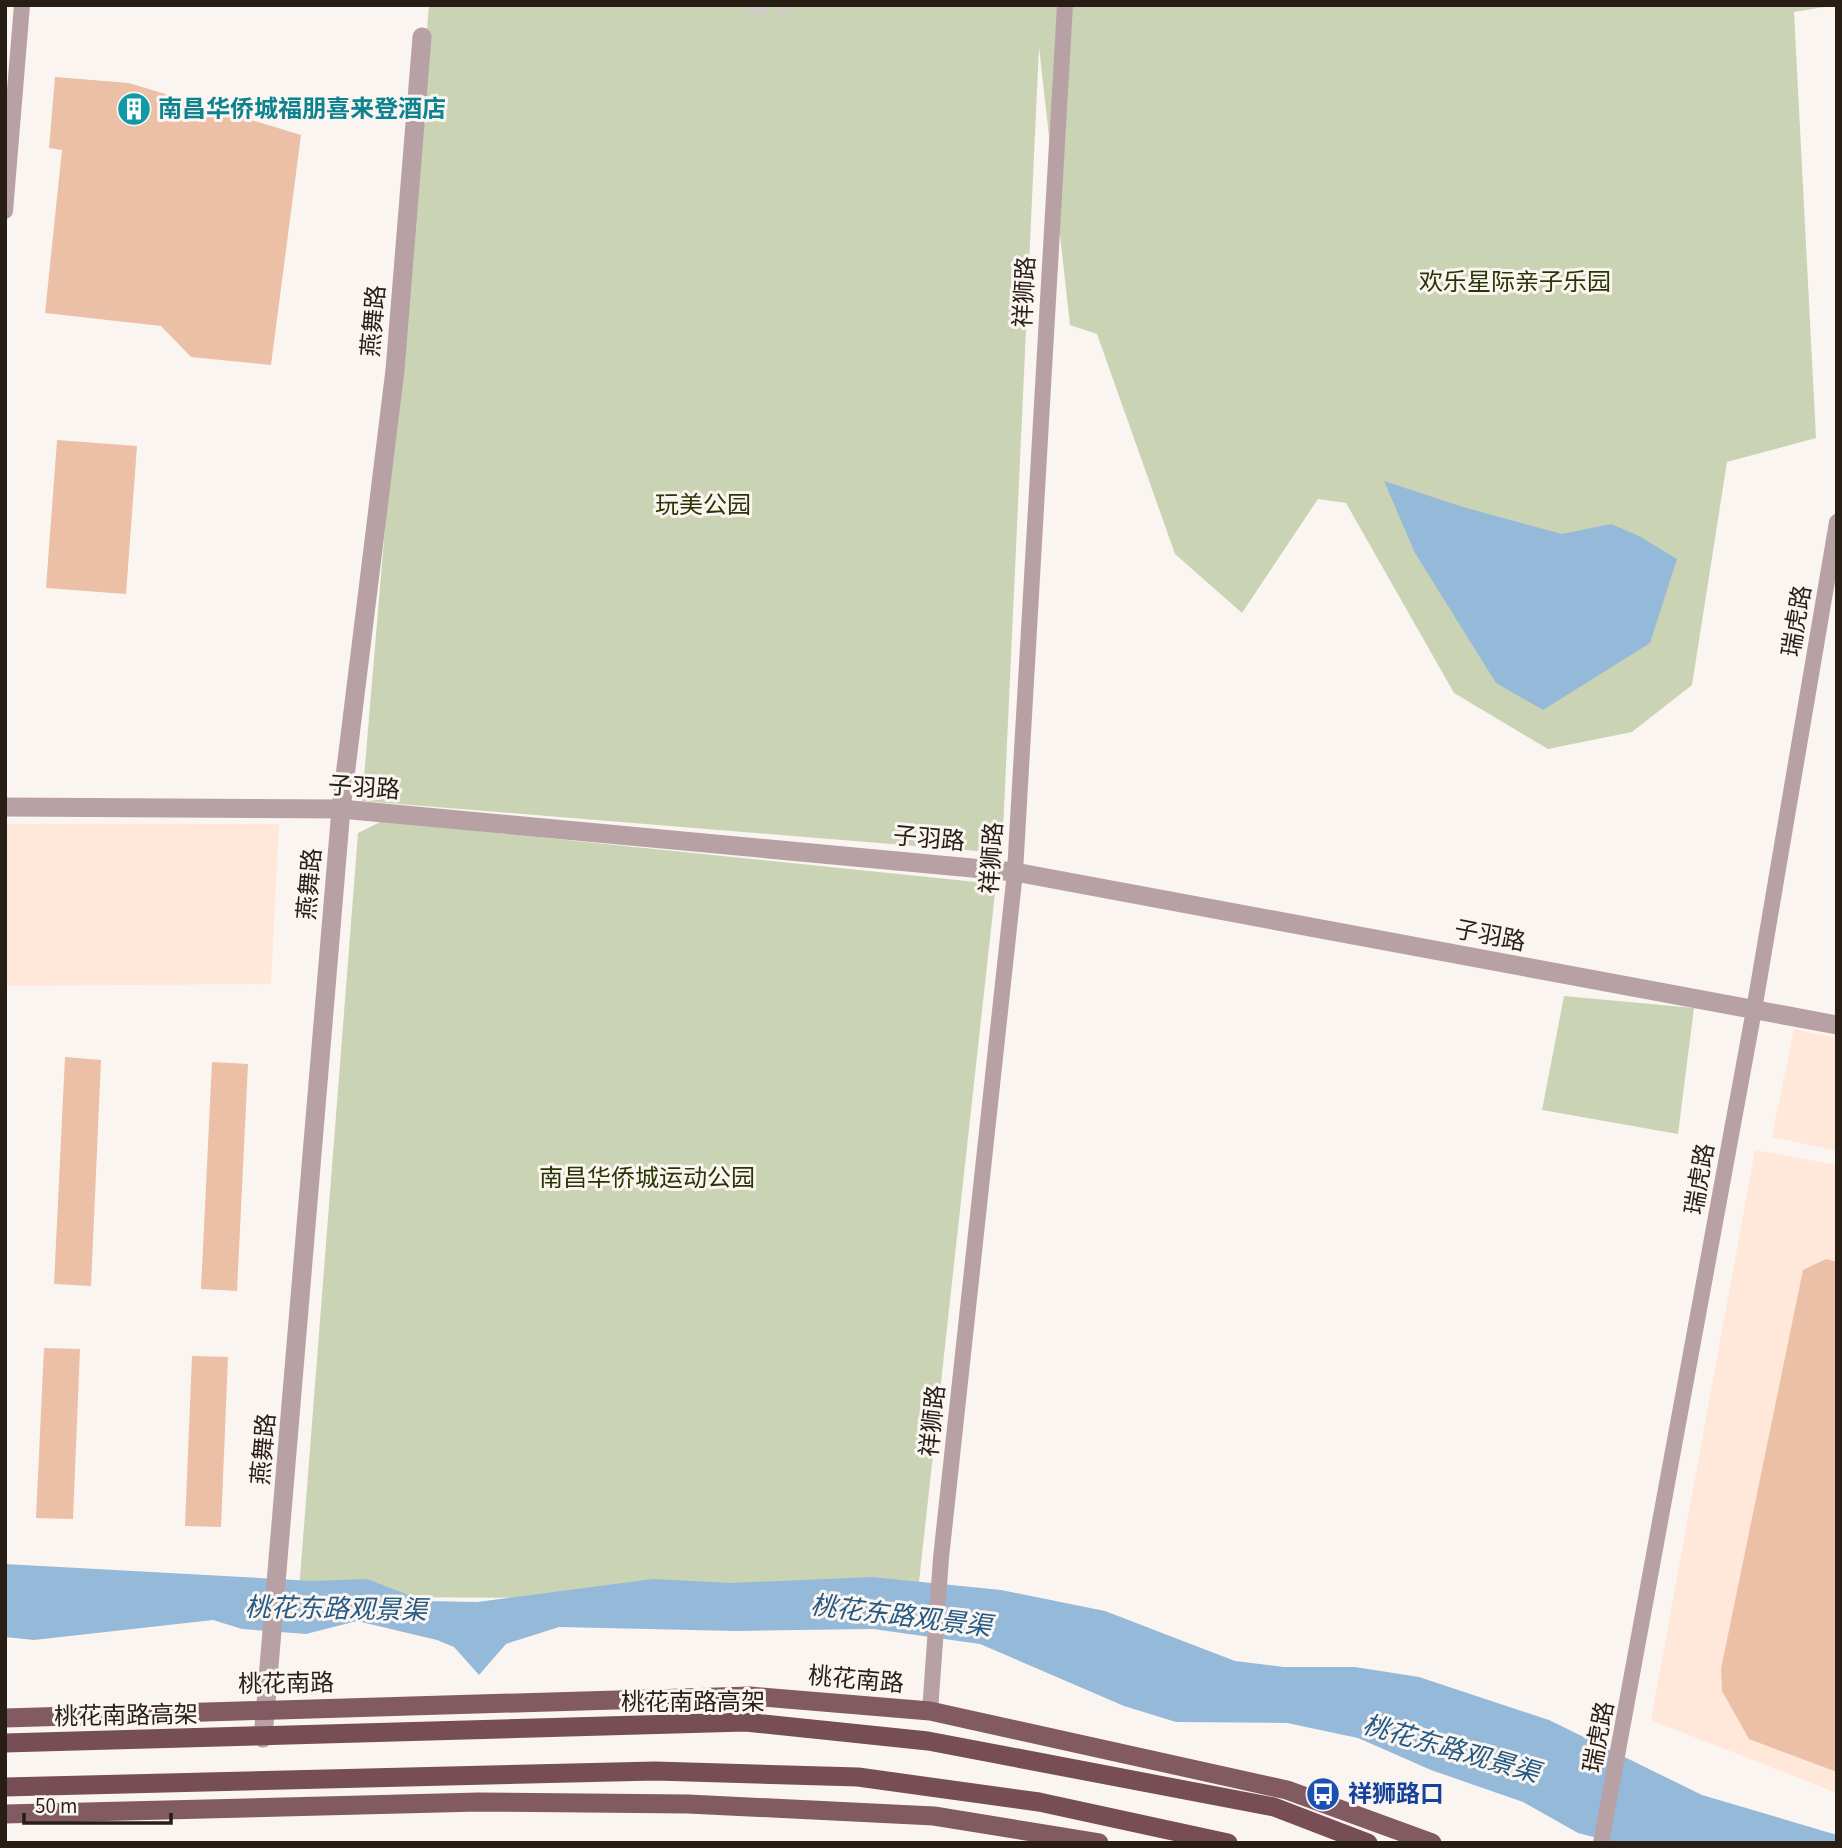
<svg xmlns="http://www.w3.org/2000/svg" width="1842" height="1848" font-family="'Source Sans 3','Noto Sans SC',sans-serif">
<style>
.built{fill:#ffe7d9}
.green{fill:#cad4b5}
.water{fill:#95b9d9}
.building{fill:#ebc0a6}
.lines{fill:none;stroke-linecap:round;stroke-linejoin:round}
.secondary-tunnel{stroke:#d1cac5;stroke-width:19;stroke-dasharray:19 10;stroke-linecap:butt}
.minor{stroke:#b8a1a4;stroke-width:16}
.tertiary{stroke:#b8a1a4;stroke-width:19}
.primary{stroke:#815b61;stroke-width:19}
.trunk{stroke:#774e56;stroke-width:19}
.labels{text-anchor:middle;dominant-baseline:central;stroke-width:6;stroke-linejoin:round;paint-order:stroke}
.culture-label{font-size:24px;font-weight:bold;fill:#0d838f;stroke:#fbf5f1;text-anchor:start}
.park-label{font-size:24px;fill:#293502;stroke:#fbf5f1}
.street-label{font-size:24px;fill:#291e16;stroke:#fbf5f1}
.transit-label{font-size:24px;font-weight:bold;fill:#164399;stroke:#fbf5f1;text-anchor:start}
.water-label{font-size:26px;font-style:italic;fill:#255a85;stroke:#fbf5f1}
</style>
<rect width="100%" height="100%" fill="#fbf5f1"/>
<!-- built -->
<path class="built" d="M5 824H279L271 984 5 986Z
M1794 1029 1837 1038V1151L1772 1137Z
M1755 1150 1837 1165V1793L1651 1720Z"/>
<!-- green -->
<path class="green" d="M429 5H1837L1794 12 1816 438 1727 462 1692 685 1632 732 1548 749 1454 693 1346 503 1318 499 1242 613 1175 554 1097 334 1070 325 1039 47 1002 853 362 801Z
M382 821 996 884 917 1600 369 1597 299 1590 358 833Z
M1564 996 1694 1008 1678 1134 1542 1110Z"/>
<!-- water -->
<path class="water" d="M1384 481 1463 507 1562 534 1611 524 1639 536 1677 559 1650 643 1543 710 1496 683 1415 553Z
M5 1564 313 1581 367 1579 424 1601 477 1602 653 1579 731 1583 872 1577 1001 1590 1105 1611 1235 1661 1284 1667H1355L1419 1677 1549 1720 1702 1795 1837 1835V1843H1617L1578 1833 1523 1802 1431 1770 1358 1738 1287 1723 1176 1722 1124 1706 980 1644 873 1629 736 1631 559 1627 506 1644 479 1675 454 1647 437 1640 357 1621 306 1634 242 1629 213 1620 34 1640 5 1637Z"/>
<!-- building -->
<path class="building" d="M55 77 129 83 301 135 271 365 191 357 161 326 45 313 62 150 49 148Z
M57 440 137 446 126 594 46 588Z
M65 1057 101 1060 91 1286 54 1284Z
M212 1062 248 1064 237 1291 201 1289Z
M1826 1259 1837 1262V1772L1749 1739 1722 1691 1721 1669 1803 1270Z
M44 1348 80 1349 73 1519 36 1518Z
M192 1356 228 1357 221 1527 185 1526Z"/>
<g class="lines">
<!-- secondary-tunnel -->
<path class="secondary-tunnel" d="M749 5H787"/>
<!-- minor -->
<path class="minor" d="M5 211 22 5
M930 1711 941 1558 1015 872 1065 5
M1601 1843 1754 1010 1837 522"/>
<!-- tertiary -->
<path class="tertiary" d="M5 807 341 809 1015 872 1837 1025
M263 1738 341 809 395 370 422 37"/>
<!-- primary -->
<path class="primary" d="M5 1718 750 1696 930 1711 1287 1790 1432 1843
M5 1814 479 1802 688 1804 934 1816 1099 1843"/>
<!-- trunk -->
<path class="trunk" d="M5 1743 745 1722 928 1741 1274 1807 1368 1843
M5 1787 655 1771 858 1777 1039 1802 1228 1843"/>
</g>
<!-- icons -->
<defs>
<g id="building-disc" transform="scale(1.75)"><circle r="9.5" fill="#0f9aa8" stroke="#fbf5f1"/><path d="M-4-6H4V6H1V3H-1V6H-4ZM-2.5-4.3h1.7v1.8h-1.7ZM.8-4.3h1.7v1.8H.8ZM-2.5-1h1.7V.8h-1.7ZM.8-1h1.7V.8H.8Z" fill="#fff"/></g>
<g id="bus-disc" transform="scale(1.75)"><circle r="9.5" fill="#1a4fb4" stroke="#fbf5f1"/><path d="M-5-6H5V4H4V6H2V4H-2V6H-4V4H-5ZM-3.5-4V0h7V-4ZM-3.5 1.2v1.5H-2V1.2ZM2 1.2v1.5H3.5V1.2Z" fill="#fff"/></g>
</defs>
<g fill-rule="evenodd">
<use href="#building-disc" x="134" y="109"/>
<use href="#bus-disc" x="1323" y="1794"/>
</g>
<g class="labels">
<!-- culture labels -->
<g class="culture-label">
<text x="158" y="109">南昌华侨城福朋喜来登酒店</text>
</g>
<!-- park labels -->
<g class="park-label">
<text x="1515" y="282">欢乐星际亲子乐园</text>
<text x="703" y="505">玩美公园</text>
<text x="647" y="1178">南昌华侨城运动公园</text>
</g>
<!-- street labels -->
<g class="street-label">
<text transform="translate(1025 292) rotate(-87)">祥狮路</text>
<text transform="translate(374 321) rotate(-85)">燕舞路</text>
<text transform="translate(1797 621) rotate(-80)">瑞虎路</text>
<text transform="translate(364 788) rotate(4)">子羽路</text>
<text transform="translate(929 839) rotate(5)">子羽路</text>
<text transform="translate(992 858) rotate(-86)">祥狮路</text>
<text transform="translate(310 884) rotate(-85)">燕舞路</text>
<text transform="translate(1490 936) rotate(11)">子羽路</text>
<text transform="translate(1700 1179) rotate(-80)">瑞虎路</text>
<text transform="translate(933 1421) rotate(-84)">祥狮路</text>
<text transform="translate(264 1449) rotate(-85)">燕舞路</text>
<text transform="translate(856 1680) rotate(5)">桃花南路</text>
<text transform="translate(286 1684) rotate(-1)">桃花南路</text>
<text x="693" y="1702">桃花南路高架</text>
<text transform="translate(126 1716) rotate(-1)">桃花南路高架</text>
<text transform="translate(1599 1737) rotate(-79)">瑞虎路</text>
</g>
<!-- transit labels -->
<g class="transit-label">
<text x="1348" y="1794">祥狮路口</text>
</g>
<!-- water labels -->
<g class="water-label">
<text transform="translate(336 1609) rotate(1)">桃花东路观景渠</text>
<text transform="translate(901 1616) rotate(7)">桃花东路观景渠</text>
<text transform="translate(1451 1749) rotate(16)">桃花东路观景渠</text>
</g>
</g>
<!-- border -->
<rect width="1842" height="1848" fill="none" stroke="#291e16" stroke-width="14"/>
<!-- scale -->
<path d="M24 1813v10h147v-10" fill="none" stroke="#291e16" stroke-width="3.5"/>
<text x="35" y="1813" font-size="21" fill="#291e16" stroke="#fbf5f1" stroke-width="5" paint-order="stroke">50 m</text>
</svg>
